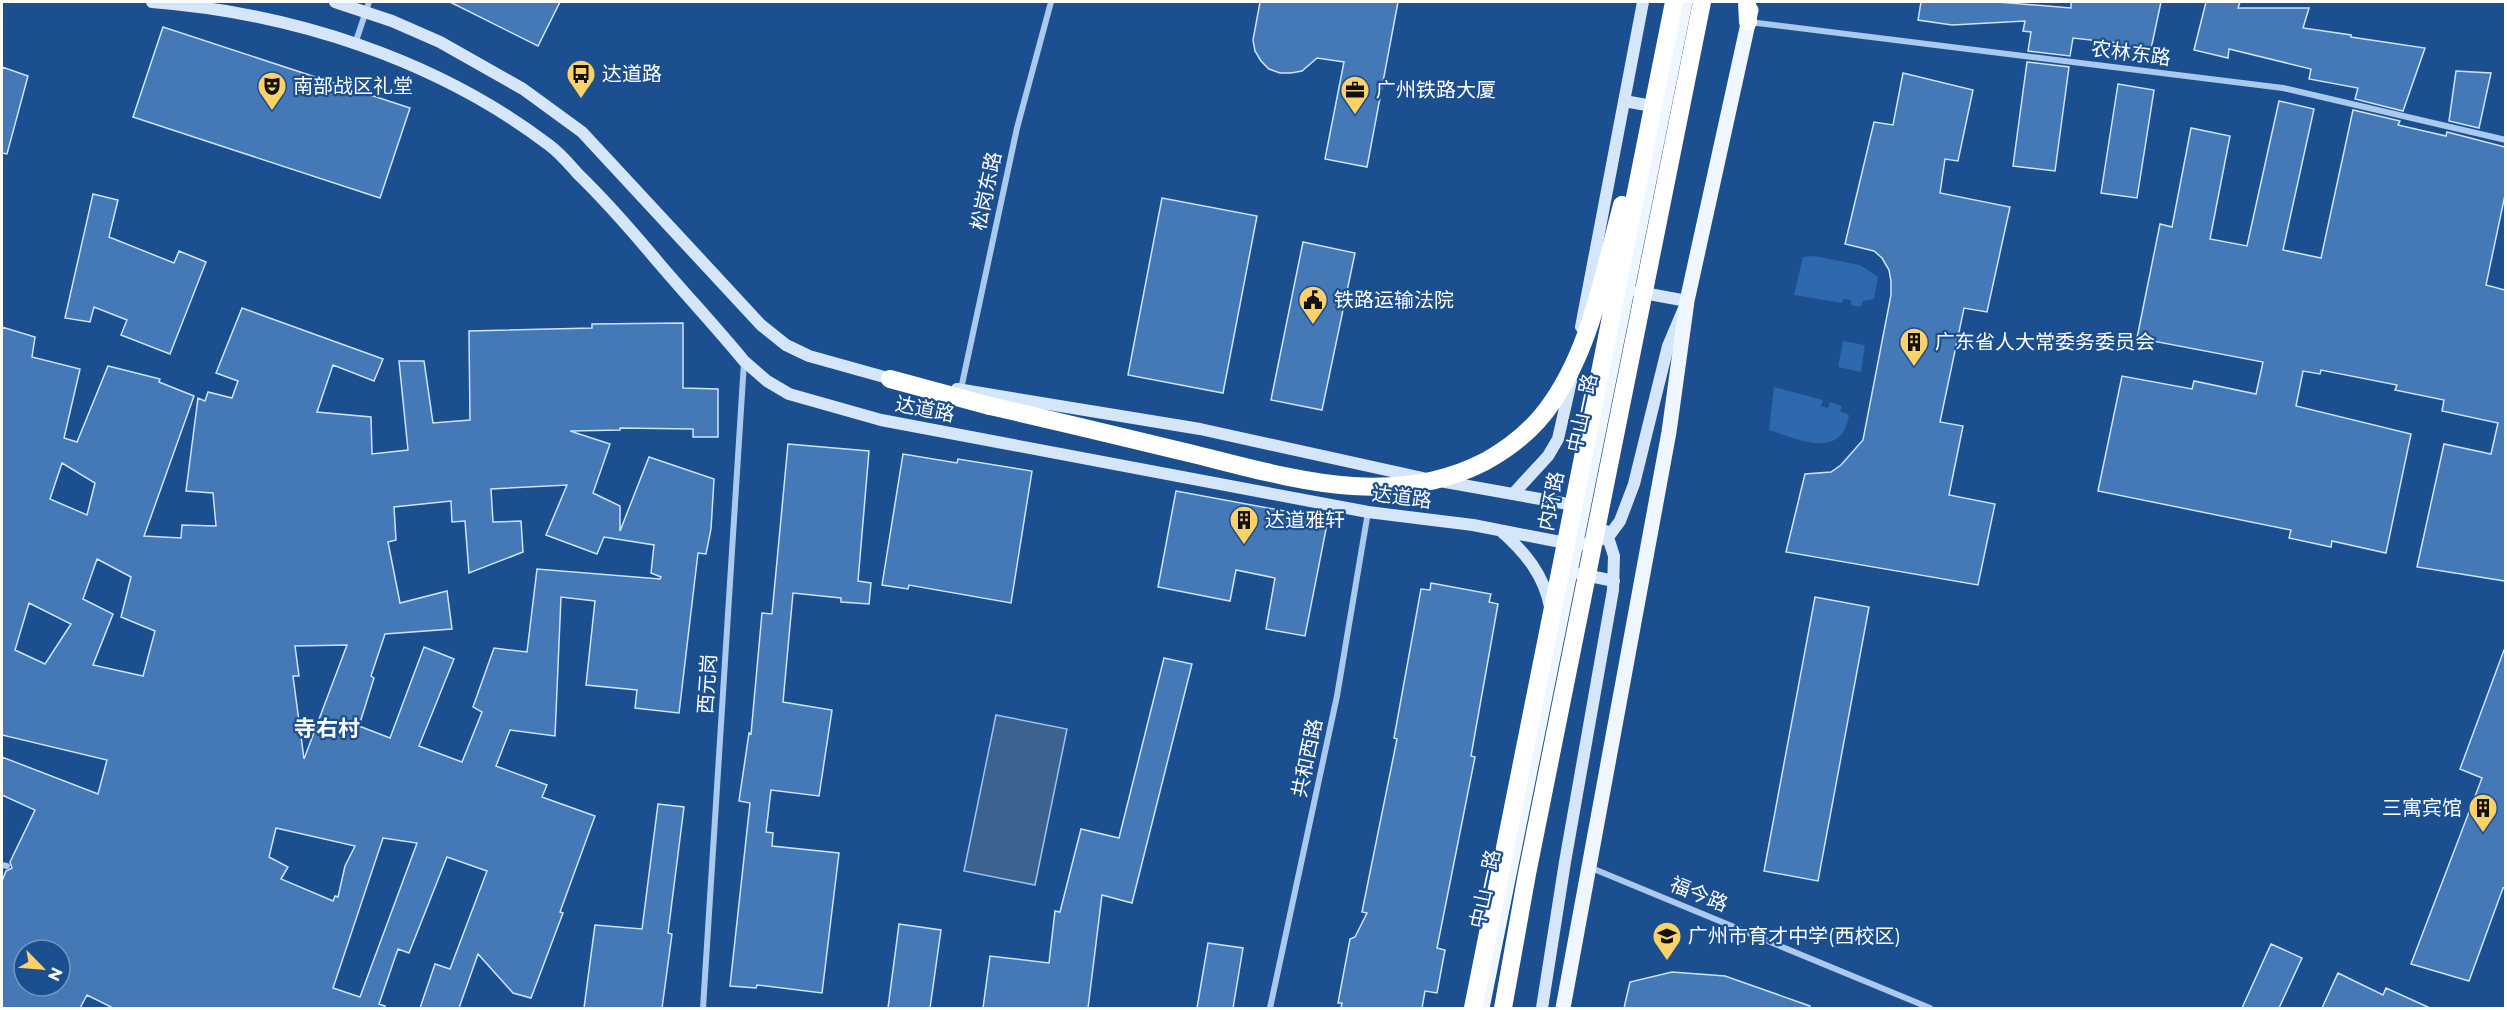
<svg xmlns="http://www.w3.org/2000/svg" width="2507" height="1010" font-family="Montserrat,'Noto Sans SC',sans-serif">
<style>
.green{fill:#2e69ad}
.water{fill:#3c6290;stroke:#9cc4f0;stroke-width:1.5}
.building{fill:#4478b7;stroke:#cfe3fa;stroke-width:1.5;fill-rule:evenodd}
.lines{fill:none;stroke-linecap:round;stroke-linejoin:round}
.street{stroke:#a9c9ee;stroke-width:6}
.secondary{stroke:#d6e6fa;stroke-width:12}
.primary{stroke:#f0f6ff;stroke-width:15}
.highway{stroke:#fff;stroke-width:18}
.highway-bridge{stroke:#fff;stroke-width:18}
.labels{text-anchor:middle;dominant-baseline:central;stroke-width:4.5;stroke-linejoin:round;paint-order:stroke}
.street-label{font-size:20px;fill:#fff;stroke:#1b4f8f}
.poi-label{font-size:20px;fill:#fff;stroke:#1b4f8f;text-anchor:start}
.quarter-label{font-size:22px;font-weight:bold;fill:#fff;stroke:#1b4f8f}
</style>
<rect width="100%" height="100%" fill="#1b4f8f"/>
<!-- green -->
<path class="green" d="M1814 256 1860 265 1878 277 1874 299 1863 301 1861 307 1851 305V300L1843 299 1842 303 1794 295 1803 257Z
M1843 341 1865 345 1861 372 1838 367Z
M1774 387 1823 400 1821 406 1828 408 1830 402 1842 406 1840 411 1849 415C1842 461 1798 439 1769 430Z"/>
<!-- water -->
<path class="water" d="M996 715 1067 729 1035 885 964 871Z"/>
<!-- building -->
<path class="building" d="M450 2H560L538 46Z
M1260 2H1398L1367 167 1325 159 1344 62 1317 58 1302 71 1291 73H1280L1269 69 1261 61 1255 51 1253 40Z
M1921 2H1997L2071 8V2H2161L2151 49H2117L2118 43 2073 38 2070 56 2028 51 2031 32 2023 31 2025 21 1952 25 1918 20Z
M2206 2H2240L2238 8H2309L2303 28 2351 35V37L2425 48 2403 111 2355 99 2358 88 2309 79 2311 69 2229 49 2228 58 2194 50Z
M163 27 410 108 380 198 133 117Z
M2027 62 2069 67 2055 171 2013 166Z
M2 67 28 76 7 154 2 153Z
M2456 71 2491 73 2479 128 2449 121Z
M1903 73 1973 90 1958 161 1945 159 1940 193 2010 207 1987 312 1964 308 1940 422 1963 426 1949 495 1995 504 1978 585 1786 552 1805 474 1831 472 1841 465 1863 440 1891 295V281L1889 270 1882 258 1874 251 1845 244 1874 122 1893 125Z
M2118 84 2154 90 2137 198 2101 193Z
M2279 101 2314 109 2283 250 2321 258 2353 110 2400 121 2398 125 2446 136 2447 132 2505 147V195L2486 285 2505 290V581L2417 567 2444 444 2491 454 2498 423 2442 411 2444 400 2395 390 2397 385 2321 370 2320 374 2303 371 2296 406 2411 434 2386 553 2332 541 2331 547 2289 538 2291 530 2098 491 2122 376 2192 389 2194 381 2256 394 2263 362 2137 338 2160 224 2172 227 2191 128 2230 136 2210 239 2247 246Z
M93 194 118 200 109 237 174 263 179 251 206 262 170 354 121 335 127 320 94 307 90 322 65 318Z
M1162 198 1257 216 1223 393 1128 375Z
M1303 242 1355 253 1322 410 1271 400Z
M242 308 383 359 374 381 333 365 317 412 371 417 372 454 408 450 399 361H424L433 423 470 420 469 331 592 328V324L683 323V388L718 389V437H693V429L620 428V430L570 431 610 444 593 493 620 506V531L649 457 714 479 711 529 706 554 698 553 679 713 635 708 637 690 586 685 595 601 561 597 555 736 510 730 496 766 547 785 542 797 595 816 560 912 563 913 531 998 513 993 478 954 459 1008H420L435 964 450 969 487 871 447 857 409 953 398 949 379 1004 385 1006V1008H113L87 995 80 1008H2V881L6 871 12 868 10 862 35 810 2 795V757L98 794 107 760 2 735V327L35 337 32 357 80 369 64 438 77 442 108 366 160 379 159 382 194 396 144 536 181 538 182 525 216 526 213 493 186 491 198 398 205 401 208 392 232 398 238 381 216 373ZM62 463 95 483 87 515 50 499ZM567 485 546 535 597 554 604 537 654 545 651 573 661 577 660 579 537 569 527 652 494 648 473 707 482 712 462 762 419 746 454 659 424 647 390 738 359 726 374 678 371 676 385 634 452 629 447 591 400 603 388 542 396 540 394 507 451 501 452 522 465 521 469 573 523 552 521 521 493 522 491 489ZM97 559 131 577 121 617 155 631 143 676 93 665 113 614 83 599ZM29 603 71 624 45 664 15 650ZM347 645 341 661 304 759 293 676H299L295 646ZM276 828 355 846 345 866 338 897 335 896 333 901 281 879 288 867 269 857ZM383 838 417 843 360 997 333 988ZM24 950H60V986H24Z
M788 444 869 451 858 581 871 583 869 604 841 602V598L793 593 783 702 832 710 819 796 771 790 766 832 773 833 772 846 839 853 822 993 757 985 756 988 730 986 750 803 739 801 749 733 751 734 762 613 772 614Z
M903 454 957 463 958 459 1032 471 1011 603 909 585 908 589 882 585Z
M1176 491 1328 519 1305 636 1266 629 1275 578 1236 570 1230 601 1158 587Z
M1431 583 1491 594 1489 602 1498 604 1471 756 1475 757 1437 948 1445 950 1437 993 1425 991 1422 1008H1341L1342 1003H1338L1350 939 1355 937 1367 913 1362 912 1397 739 1394 738 1421 589 1430 590Z
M1815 597 1869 607 1818 881 1764 871Z
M2504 650 2505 651V887L2503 888 2469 981 2411 964 2482 778 2460 769Z
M1164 658 1192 664 1132 903 1102 895 1088 1008H983L990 956 1049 963 1055 911 1060 912 1081 829 1119 838Z
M658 804 684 807 668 933 672 934 662 1008H584L595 925 642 929Z
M899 924 941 930 930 1008H888Z
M1208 943 1243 948 1233 1008H1197Z
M2271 944 2302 958 2279 1008H2242Z
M1672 972 1725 976 1810 1006 1809 1008H1624L1630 982Z
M2338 973 2383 995 2386 988 2430 1008H2322Z"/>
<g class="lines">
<!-- street -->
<path class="street" d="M1749 22 2283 88 2506 140
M355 44 369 2
M961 389 1017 128 1051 2
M2 865 7 866
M1589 867 1930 1008
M703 1008 744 362
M1270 1008 1337 696 1368 512"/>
<!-- secondary -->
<path class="secondary" d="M152 2C292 13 436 59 549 145 560 153 569 164 578 174 607 202 632 231 658 262 686 295 716 327 744 361L767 381 789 394 881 420 1368 512 1473 525 1576 545 1593 543 1609 536 1620 521 1634 484 1668 346 1687 301 1638 292
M335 2 392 21 440 42 523 89 582 132 761 325 786 345 809 356 895 380
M1624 101 1658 107
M1581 327 1643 2
M957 389 1200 429 1423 478
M1440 481 1579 506
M1513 494 1548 456 1558 439 1572 377
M1501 531C1525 552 1544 575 1550 607
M1580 574 1614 581
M1542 1008 1565 862 1613 590 1614 556 1606 531"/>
<!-- primary -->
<path class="primary" d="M1482 1008 1685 2
M1563 1008 1669 432 1687 301 1751 10"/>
<!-- highway -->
<path class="highway" d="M1747 2 1748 22
M890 379 990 406"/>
<!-- highway-bridge -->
<path class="highway-bridge" d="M990 406C1057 421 1123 437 1189 453 1287 477 1391 511 1486 461 1513 446 1536 427 1553 401 1592 344 1604 271 1622 205
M1473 1008 1674 2
M1503 1008 1527 874 1702 2"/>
</g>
<!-- icons -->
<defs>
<g id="bus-pin" transform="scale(1.5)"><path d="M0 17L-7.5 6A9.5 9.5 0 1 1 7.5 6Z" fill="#ffd166" stroke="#1b4f8f"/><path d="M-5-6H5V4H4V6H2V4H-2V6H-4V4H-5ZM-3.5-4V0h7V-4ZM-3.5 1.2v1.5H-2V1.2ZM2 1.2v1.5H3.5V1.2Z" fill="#111"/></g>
<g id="theatre-pin" transform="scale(1.5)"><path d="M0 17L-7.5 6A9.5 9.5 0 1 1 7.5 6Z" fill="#ffd166" stroke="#1b4f8f"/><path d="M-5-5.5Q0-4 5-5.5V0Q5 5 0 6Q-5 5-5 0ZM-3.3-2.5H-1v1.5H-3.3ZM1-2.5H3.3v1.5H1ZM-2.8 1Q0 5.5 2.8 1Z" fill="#111"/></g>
<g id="office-pin" transform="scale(1.5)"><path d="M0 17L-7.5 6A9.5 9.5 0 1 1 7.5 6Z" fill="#ffd166" stroke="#1b4f8f"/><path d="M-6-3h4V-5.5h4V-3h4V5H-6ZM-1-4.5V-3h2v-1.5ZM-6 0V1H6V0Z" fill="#111"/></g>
<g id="civic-pin" transform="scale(1.5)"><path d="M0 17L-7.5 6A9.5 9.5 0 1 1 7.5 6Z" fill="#ffd166" stroke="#1b4f8f"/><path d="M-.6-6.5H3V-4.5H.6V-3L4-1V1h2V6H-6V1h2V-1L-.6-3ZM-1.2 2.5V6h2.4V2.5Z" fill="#111"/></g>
<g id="building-pin" transform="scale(1.5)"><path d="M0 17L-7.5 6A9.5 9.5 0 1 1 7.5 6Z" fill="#ffd166" stroke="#1b4f8f"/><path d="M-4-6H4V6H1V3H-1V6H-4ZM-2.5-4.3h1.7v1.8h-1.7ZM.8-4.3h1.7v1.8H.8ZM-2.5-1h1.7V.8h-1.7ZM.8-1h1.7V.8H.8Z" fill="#111"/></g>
<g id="school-pin" transform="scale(1.5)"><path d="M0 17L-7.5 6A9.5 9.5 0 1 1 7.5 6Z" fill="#ffd166" stroke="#1b4f8f"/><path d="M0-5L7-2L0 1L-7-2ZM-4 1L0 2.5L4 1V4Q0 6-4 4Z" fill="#111"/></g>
</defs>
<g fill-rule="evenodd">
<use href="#bus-pin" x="581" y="74"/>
<use href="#theatre-pin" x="272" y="86"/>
<use href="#office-pin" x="1355" y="90"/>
<use href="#civic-pin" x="1313" y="300"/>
<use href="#building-pin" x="1914" y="342"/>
<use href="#building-pin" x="1244" y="520"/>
<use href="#building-pin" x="2483" y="808"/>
<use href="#school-pin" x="1667" y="936"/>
</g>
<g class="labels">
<!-- street labels -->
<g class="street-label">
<text transform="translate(2131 53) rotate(7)">农林东路</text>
<text transform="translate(986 191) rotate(-78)">松岗东路</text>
<text transform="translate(925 409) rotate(11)">达道路</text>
<text transform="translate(1582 413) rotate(-78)">中山一路</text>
<text transform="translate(1402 497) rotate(7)">达道路</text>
<text transform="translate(1551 501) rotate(-79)">内环路</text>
<text transform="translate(707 684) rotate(-86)">西元岗</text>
<text transform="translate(1307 758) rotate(-78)">共和西路</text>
<text transform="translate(1485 889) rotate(-78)">中山一路</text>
<text transform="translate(1699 894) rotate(22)">福今路</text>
</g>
<!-- poi labels -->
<g class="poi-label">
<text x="602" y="74">达道路</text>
<text x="293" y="86">南部战区礼堂</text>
<text x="1376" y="90">广州铁路大厦</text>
<text x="1334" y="300">铁路运输法院</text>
<text x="1935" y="342">广东省人大常委务委员会</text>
<text x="1265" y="520">达道雅轩</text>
<text x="2462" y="808" text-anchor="end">三寓宾馆</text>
<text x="1688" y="936">广州市育才中学(西校区)</text>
</g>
<!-- quarter labels -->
<g class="quarter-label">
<text x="327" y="728">寺右村</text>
</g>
</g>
<!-- border -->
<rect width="2507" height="1010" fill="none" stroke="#ffffff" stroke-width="6"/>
<!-- north arrow -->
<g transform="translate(42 968) rotate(115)"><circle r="28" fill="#1b4f8f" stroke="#7695bc" stroke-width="1.5"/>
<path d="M0-4.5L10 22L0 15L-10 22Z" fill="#ffd166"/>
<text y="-9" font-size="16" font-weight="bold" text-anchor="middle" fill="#ffffff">N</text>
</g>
</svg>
